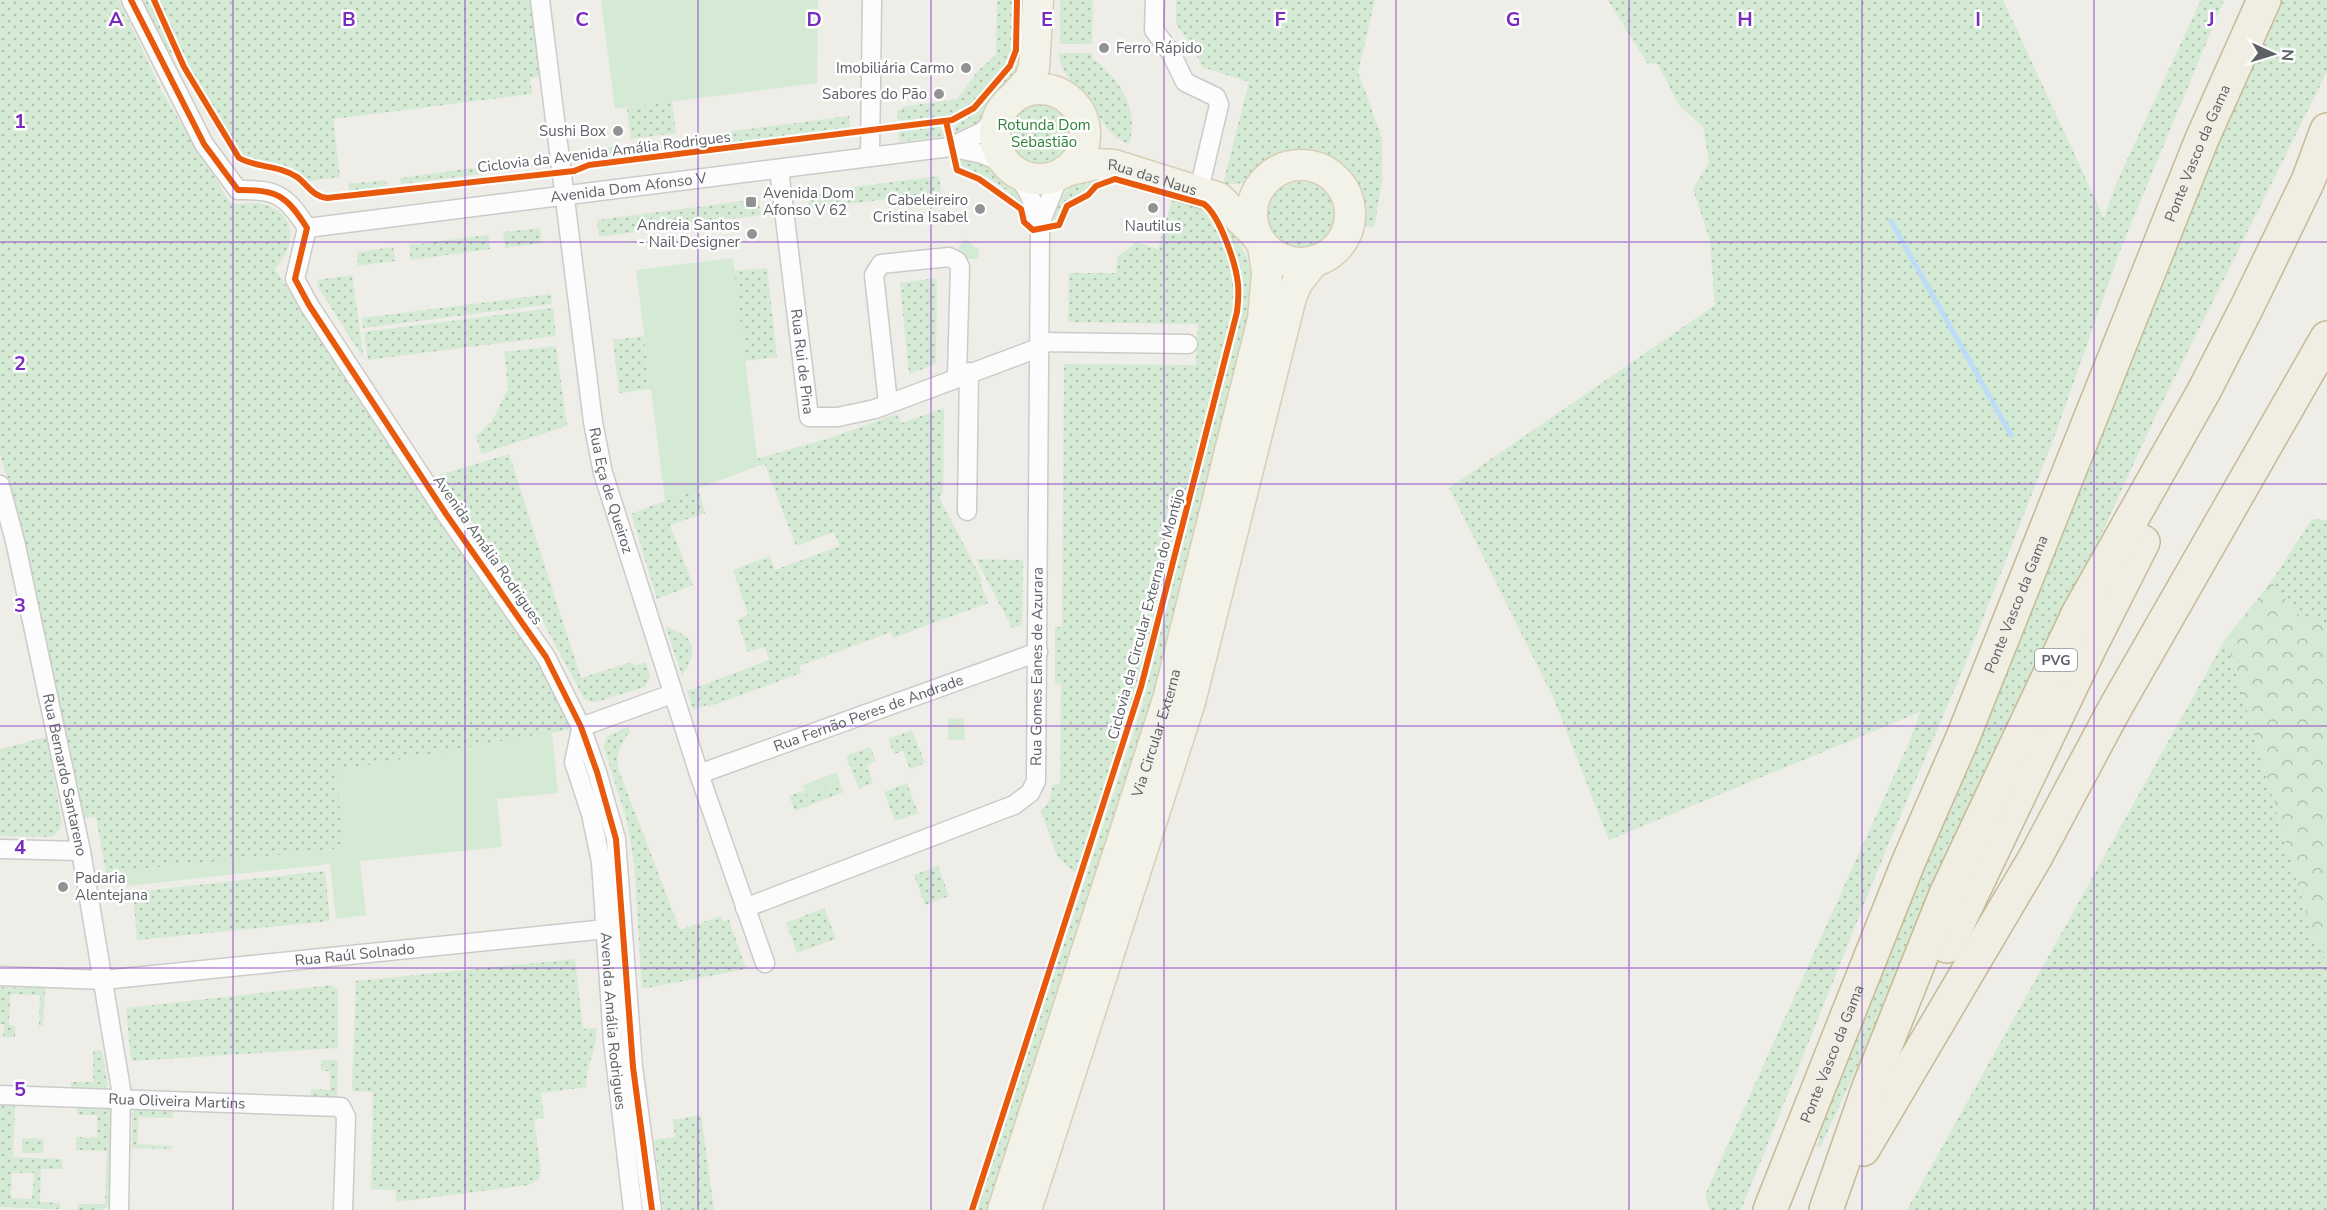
<svg xmlns="http://www.w3.org/2000/svg" width="2327" height="1210" font-family="'Nunito Sans',sans-serif">
<style>
.grass{fill:url(#grass-dots);fill-rule:evenodd}
.forest{fill:url(#forest-crowns)}
.park{fill:#d5ead4}
.lines{fill:none;stroke-linecap:round;stroke-linejoin:round}
.stream{stroke:#bcdcf8;stroke-width:5}
.street-casing{stroke:#cbcbca;stroke-width:21}
.primary-casing{stroke:#d6cfb5;stroke-width:33}
.highway-casing{stroke:#c6ba94;stroke-width:36}
.street{stroke:#fcfcfc;stroke-width:18}
.primary{stroke:#f3f2e9;stroke-width:30}
.highway{stroke:#f0ede2;stroke-width:33}
.cycleway-casing{stroke:#fff;stroke-width:10}
.cycleway{stroke:#e8590c;stroke-width:6}
.grid{fill:none;stroke:#7b2cbf;stroke-width:1.5;stroke-opacity:0.55}
.poi-dot{fill:#909294;stroke:#fff;stroke-width:2}
.labels{text-anchor:middle;dominant-baseline:central;stroke-width:5;stroke-linejoin:round;paint-order:stroke}
.shield{fill:#fff;stroke:#8e9095;stroke-width:1.5}
.shield-label{font-size:14px;font-weight:bold;fill:#5d6167}
.poi-label{font-size:15px;fill:#5d6167;stroke:#fff;text-anchor:end}
.park-label{font-size:15px;fill:#308239;stroke:#fff}
.street-label{font-size:15px;fill:#5d6167;stroke:#fff}
.grid-label{font-size:20px;text-anchor:middle;font-weight:bold;fill:#7b2cbf;stroke:#fff;stroke-width:5;stroke-linejoin:round;paint-order:stroke}
</style>
<defs>
<pattern id="grass-dots" width="8" height="8" patternUnits="userSpaceOnUse" patternTransform="scale(1.5)"><rect width="8" height="8" fill="#d5ead4"/><path d="M2 2h.1M6 6h.1" fill="none" stroke="#b0c1b0" stroke-width="1.8" stroke-linecap="round"/></pattern>
<pattern id="forest-crowns" width="20" height="18" patternUnits="userSpaceOnUse" patternTransform="scale(1.5)"><rect width="20" height="18" fill="#d5ead4"/><path d="M2 6a3 3 0 1 1 6 0M12 15a3 3 0 1 1 6 0" fill="none" stroke="#b0c1b0"/></pattern>
</defs>
<rect width="100%" height="100%" fill="#eeede8"/>
<!-- grass -->
<path class="grass" d="M0 0H119L163 94 230 202C241 207 250 201 262 204 299 213 296 246 275 269L391 446 534 652 572 729 337 771 345 848 106 873 96 817 82 818 19 524 0 453Z
M142 0H150L173 53 166 56Z
M159 0H532L542 76 530 78 532 94 333 119 340 177 307 181 285 167 249 160 241 154C210 104 181 54 159 0Z
M997 0H1014V44L1010 60 978 99 949 116 898 121 897 110 902 109V107L957 99 978 71 996 55Z
M1020 0H1030V52L985 120 954 135 956 126C962 120 969 118 975 113 1018 73 1019 56 1020 0Z
M1060 0H1093L1092 44H1060Z
M1176 0H1375L1358 72 1382 138V181L1374 228 1350 221C1349 190 1330 160 1295 165 1285 166 1278 172 1269 176 1255 181 1237 185 1223 184L1249 82 1202 67 1193 47 1176 24Z
M1608 0H2003L2104 218 2116 184 2201 0H2224L2121 248 2055 435 1964 667 1888 845 1741 1210H1710L1705 1195 1910 740 1920 712 1609 840 1553 697 1449 488 1715 305 1710 241 1693 189 1709 162 1703 127 1679 105 1658 64 1647 63Z
M2274 0H2327V72L2156 415 1820 1148 1817 1146 1824 1120 1912 891Z
M1059 53H1092V58C1119 77 1140 111 1129 144 1107 135 1103 122 1092 104 1080 85 1060 78 1059 53Z
M1010 134a34 34 0 1 1 68 0a34 34 0 1 1-68 0Z
M672 101 676 133 631 139 627 108Z
M849 116 850 127 589 161 588 150Z
M935 125 940 127 945 136 899 142 898 129Z
M957 157C1004 156 1016 186 1032 223L1029 222C1025 203 1001 183 982 175 971 171 959 173 957 157Z
M531 161 532 168 496 172 495 166Z
M480 167 481 174 401 184 400 178Z
M939 176 941 192 809 209 807 193Z
M1103 178 1069 201 1053 224 1056 205 1073 183Z
M386 180 387 186 349 191 348 184Z
M1266 217a35 35 0 1 1 70 0a35 35 0 1 1-70 0Z
M758 199 761 215 599 237 597 220Z
M1172 199C1182 202 1198 204 1207 211 1224 225 1236 286 1235 308L1138 691 1078 876 1057 856 1041 811 1049 801 1053 785 1060 784 1061 684 1055 683V627H1062L1064 364 1196 365 1198 324 1068 322 1069 273H1116L1117 258 1136 242 1158 249Z
M1219 212 1247 257 1255 293 1167 667 990 1210H977L1141 709 1241 316C1246 276 1230 250 1219 212Z
M540 228 541 243 505 248 503 232Z
M488 235 490 249 411 260 409 245Z
M393 247 395 261 358 266 357 252Z
M767 268 777 357 745 361 734 271Z
M352 275 364 359 318 287 317 280Z
M937 278 936 364 909 374 900 283Z
M551 294 552 304 363 328 362 318Z
M553 308 556 336 368 360 364 332Z
M644 336 651 389 619 393 613 340Z
M556 346 567 426 481 454 476 436 492 421 508 389 504 352Z
M944 408 943 494 939 497 982 580 980 582 988 603 893 638 891 632 799 666 801 673 708 707 707 705 693 710 687 691 769 660 765 647 748 652 737 620 748 615 733 570 770 556 775 570 840 546 834 532 796 546 765 464 758 466 757 459 833 437 896 414 902 423Z
M509 454 581 678 632 662 634 666 646 662 650 676 645 687 596 702H590L584 698 544 624 439 475Z
M698 488 705 513 670 525 693 585 657 599 631 514Z
M2312 519 2327 520V625L2298 615 2271 582Z
M976 559 1023 560 1022 625 1012 628Z
M666 627C696 636 699 650 682 676Z
M2226 638 2314 939 2327 961V1210H1907Z
M629 726 630 731C621 744 615 755 619 771L680 930 721 916 722 921 729 920 746 969 642 989 634 862 627 821 604 748 606 737Z
M912 730 925 763 910 769 903 751 894 754 888 739Z
M47 737 62 824 55 835 52 837 0 836V749Z
M870 747 876 761 867 765 873 783 859 789 846 756Z
M907 783 918 813 895 821 884 792Z
M840 784 844 792 795 811 789 796 805 790 808 796Z
M938 866 949 896 925 905 914 875Z
M325 871 330 921 137 940 133 892Z
M824 908 836 939 797 953 786 923Z
M575 959 583 1029 596 1028C599 1048 584 1066 587 1087L541 1093 544 1118 534 1120 541 1170 539 1179 529 1185 396 1202V1190L371 1189 373 1092 352 1091 356 981Z
M331 985 338 989V1048L131 1061 126 1008Z
M0 987 45 988 43 1027 39 1026 40 995 10 994 9 1025 15 1026V1037H3L4 1024H0Z
M93 1050 102 1051 108 1086 103 1090 71 1089V1082H93Z
M322 1060H338L337 1098 311 1097V1089L330 1090V1071H321Z
M0 1103H15L13 1157 62 1159V1169H41L40 1202 60 1203V1209L0 1207ZM12 1173H34L32 1199 11 1198Z
M77 1105 111 1107 109 1205 102 1210H77L78 1204H105L107 1151 76 1150V1137L97 1138V1115H77Z
M137 1108 173 1109V1118L139 1117 137 1144 172 1146V1149L133 1148 132 1162V1113Z
M701 1115 714 1210H663L654 1140 675 1137 673 1120Z
M22 1138 44 1139 43 1153H22Z"/>
<!-- forest -->
<path class="forest" d="M2271 582 2298 614 2327 625V961L2314 939 2226 638Z"/>
<!-- park -->
<path class="park" d="M601 0H818L817 83 615 109Z
M965 239 979 250V259H966L957 250Z
M733 258 758 466 665 501 636 270Z
M964 718 965 740H948V719Z
M552 732 558 793 497 799 502 847 360 861 366 915 336 919 330 864 127 886V883L108 885 106 873 344 848 336 771Z
M837 772 840 784 807 796 803 785Z"/>
<g class="lines">
<!-- stream -->
<path class="stream" d="M1891 221 2011 435"/>
<!-- street casing -->
<g class="street-casing">
<g id="street">
<path d="M131 0 204 144 238 190C277 189 287 196 307 228L295 279 309 305 446 514 546 657 581 727 597 772 616 839 633 1067 652 1210"/>
<path id="s1" d="M540 0 593 422 603 473 699 774 765 963"/>
<path d="M1155 0 1154 30 1171 53 1185 82 1216 97 1219 105 1202 177"/>
<path d="M950 147 982 154 1006 164"/>
<path d="M870 157 872 0"/>
<path id="s2" d="M779 169 809 417H838L875 409 1041 347"/>
<path d="M1013 170C1028 188 1034 202 1039 225"/>
<path id="s3" d="M307 228 950 147 982 132 999 115"/>
<path d="M1040 342 1188 344"/>
<path d="M888 403 874 275 881 264 949 257 957 261 960 267 957 376"/>
<path id="s4" d="M0 485 15 541 81 851 121 1089 119 1210"/>
<path d="M967 511 969 372"/>
<path d="M581 727 672 694"/>
<path id="s5" d="M581 729 574 762 591 814 601 862 613 1041 633 1210"/>
<path id="s6" d="M699 774 1038 652"/>
<path d="M0 849 81 851"/>
<path id="s7" d="M745 908 1014 805 1030 793 1036 781 1040 229 1043 216 1060 174"/>
<path id="s8" d="M0 976 103 980 606 929"/>
<path id="s9" d="M0 1095 341 1107 346 1117 343 1210"/>
</g>
</g>
<!-- primary casing -->
<g class="primary-casing">
<g id="primary">
<circle cx="1040" cy="134" r="45"/>
<path d="M1009 102 1030 79 1034 68 1038 0"/>
<circle cx="1301" cy="214" r="49"/>
<path id="s10" d="M1065 171 1096 164 1114 165 1219 198 1257 236"/>
<path id="s11" d="M1003 1210 1169 696 1263 319 1267 273 1263 245"/>
<path d="M1026 1210 1190 702 1291 297 1297 283 1314 261"/>
</g>
</g>
<!-- highway casing -->
<g class="highway-casing">
<g id="highway">
<path d="M1947 946 2089 649 2143 542"/>
<path d="M1863 1149 2035 858 2114 710 2327 338"/>
<path id="s12" d="M1770 1210 1908 863 1963 737 2202 139 2264 0"/>
<path d="M1826 1210 1869 1087 1946 894 2079 612 2204 391 2248 305 2308 181 2327 130"/>
</g>
</g>
<!-- street -->
<use href="#street" class="street"/>
<!-- primary -->
<use href="#primary" class="primary"/>
<!-- highway -->
<use href="#highway" class="highway"/>
<!-- cycleway casing -->
<g class="cycleway-casing">
<path id="cycleway" d="M131 0 204 144 238 190C277 189 287 196 307 228L295 279 309 305 446 514 546 657 581 727 597 772 616 839 633 1067 652 1210
M154 0 184 67 239 158C257 168 279 165 297 177 308 185 312 196 327 198L574 171 589 165 952 120 974 108 1010 66 1016 50 1017 0
M946 121 957 170 979 179 1021 209 1024 222 1033 230 1059 225 1067 206 1088 195 1096 186 1115 179 1204 204C1220 216 1236 264 1238 284 1239 293 1238 303 1237 312L1141 687 972 1210"/>
</g>
<!-- cycleway -->
<use href="#cycleway" class="cycleway"/>
</g>
<!-- grid -->
<path class="grid" d="M233 0V1210M465 0V1210M698 0V1210M931 0V1210M1164 0V1210M1396 0V1210M1629 0V1210M1862 0V1210M2094 0V1210M0 242H2327M0 484H2327M0 726H2327M0 968H2327"/>
<!-- markers -->
<g class="poi-dot">
<circle cx="1104" cy="48" r="6"/>
<circle cx="966" cy="68" r="6"/>
<circle cx="939" cy="94" r="6"/>
<circle cx="618" cy="131" r="6"/>
<rect x="745" y="196" width="12" height="12" rx="3"/>
<circle cx="1153" cy="208" r="6"/>
<circle cx="980" cy="209" r="6"/>
<circle cx="752" cy="234" r="6"/>
<circle cx="63" cy="887" r="6"/>
</g>
<g class="labels">
<!-- shield labels -->
<rect class="shield" x="2035" y="649" width="42" height="22" rx="4.5"/>
<g class="shield-label">
<text x="2056" y="660">PVG</text>
</g>
<!-- poi labels -->
<g class="poi-label">
<text x="1116" y="48" text-anchor="start">Ferro Rápido</text>
<text x="954" y="68">Imobiliária Carmo</text>
<text x="927" y="94">Sabores do Pão</text>
<text x="606" y="131">Sushi Box</text>
<text x="763" y="193" text-anchor="start">Avenida Dom<tspan x="763" dy="17">Afonso V 62</tspan></text>
<text x="968" y="200">Cabeleireiro<tspan x="968" dy="17">Cristina Isabel</tspan></text>
<text x="740" y="225">Andreia Santos<tspan x="740" dy="17">- Nail Designer</tspan></text>
<text x="1153" y="226" text-anchor="middle">Nautilus</text>
<text x="75" y="878" text-anchor="start">Padaria<tspan x="75" dy="17">Alentejana</tspan></text>
</g>
<!-- park labels -->
<g class="park-label">
<text x="1044" y="125">Rotunda Dom<tspan x="1044" dy="17">Sebastião</tspan></text>
</g>
<!-- street labels -->
<g class="street-label">
<text transform="translate(604 152) rotate(-7)">Ciclovia da Avenida Amália Rodrigues</text>
<text stroke="none"><textPath href="#s12" startOffset="1140">Ponte Vasco da Gama</textPath></text>
<text stroke="none"><textPath href="#s10" startOffset="90">Rua das Naus</textPath></text>
<text stroke="none"><textPath href="#s3" startOffset="324">Avenida Dom Afonso V</textPath></text>
<text stroke="none"><textPath href="#s2" startOffset="194">Rua Rui de Pina</textPath></text>
<text stroke="none"><textPath href="#s1" startOffset="496">Rua Eça de Queiroz</textPath></text>
<text transform="translate(488 550) rotate(55)">Avenida Amália Rodrigues</text>
<text stroke="none"><textPath href="#s12" startOffset="654">Ponte Vasco da Gama</textPath></text>
<text transform="translate(1146 614) rotate(-75)">Ciclovia da Circular Externa do Montijo</text>
<text stroke="none"><textPath href="#s7" startOffset="436">Rua Gomes Eanes de Azurara</textPath></text>
<text stroke="none"><textPath href="#s6" startOffset="180">Rua Fernão Peres de Andrade</textPath></text>
<text stroke="none"><textPath href="#s11" startOffset="501">Via Circular Externa</textPath></text>
<text stroke="none"><textPath href="#s4" startOffset="297">Rua Bernardo Santareno</textPath></text>
<text stroke="none"><textPath href="#s8" startOffset="356">Rua Raúl Solnado</textPath></text>
<text stroke="none"><textPath href="#s5" startOffset="297">Avenida Amália Rodrigues</textPath></text>
<text stroke="none"><textPath href="#s12" startOffset="168">Ponte Vasco da Gama</textPath></text>
<text stroke="none"><textPath href="#s9" startOffset="177">Rua Oliveira Martins</textPath></text>
</g>
</g>
<g class="grid-label">
<text x="116" y="26">A</text>
<text x="349" y="26">B</text>
<text x="582" y="26">C</text>
<text x="814" y="26">D</text>
<text x="1047" y="26">E</text>
<text x="1280" y="26">F</text>
<text x="1513" y="26">G</text>
<text x="1745" y="26">H</text>
<text x="1978" y="26">I</text>
<text x="2211" y="26">J</text>
<text x="20" y="128">1</text>
<text x="20" y="370">2</text>
<text x="20" y="612">3</text>
<text x="20" y="854">4</text>
<text x="20" y="1096">5</text>
</g>
<!-- north arrow -->
<g transform="translate(2273 54) rotate(94)" stroke="#ffffff" stroke-width="4.5" paint-order="stroke">
<path d="M0-4.5L10 22L0 15L-10 22Z" fill="#5d6167"/>
<text y="-9" font-size="16" font-weight="bold" text-anchor="middle" fill="#5d6167">N</text>
</g>
</svg>
